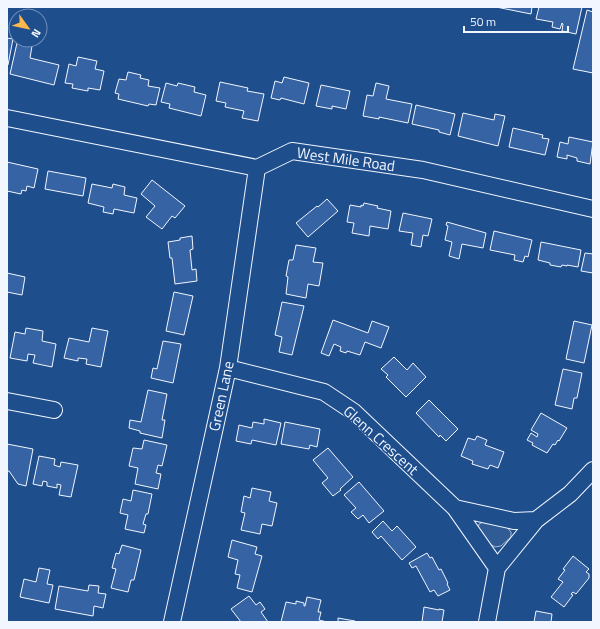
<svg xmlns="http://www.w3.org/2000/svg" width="600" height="629" font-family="'Titillium Web',sans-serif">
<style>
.built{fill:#305b95;stroke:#a8bbd7}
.building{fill:#3563a3;stroke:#f2f6ff}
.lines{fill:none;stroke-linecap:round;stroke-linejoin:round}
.minor-casing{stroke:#f2f6ff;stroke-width:18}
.minor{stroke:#1f4e8c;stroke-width:16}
.labels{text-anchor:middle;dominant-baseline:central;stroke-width:3;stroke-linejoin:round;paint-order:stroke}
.street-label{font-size:15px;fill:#f2f6ff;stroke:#1f4e8c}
</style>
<rect width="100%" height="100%" fill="#1f4e8c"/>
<!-- built -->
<path class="built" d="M483 522 505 525 511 532V537L501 546 495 547 488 543 478 529 479 524Z"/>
<!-- building -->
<path class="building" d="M496 7H532L531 14Z
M539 7H582L576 34 562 31 563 24 562 23 560 29 552 27 553 22 536 19Z
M587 10 593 12V73L573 69Z
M7 38 13 39 8 65H7Z
M17 43 32 46 30 58 59 65 54 85 10 74Z
M78 57 97 61 95 69 104 71 100 90 88 88V91L72 88 73 84 65 83 69 64 76 66Z
M128 72 141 75 140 78 149 80 148 86 160 88 156 105 149 104 148 106 118 99 119 94 115 93 119 79 126 80Z
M284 77 309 83 304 104 281 98 280 100 271 98 275 81 282 83Z
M220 82 248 88 247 91 264 94 258 121 242 118 244 111 225 107 226 103 216 101Z
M166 83 177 86 178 83 195 87 194 92 206 95 201 116 169 108 170 104 161 102Z
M376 83 389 86 386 99 412 104 408 123 379 117V119L363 116 367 95 373 96Z
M321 85 350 91 346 109 332 106V109L316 106Z
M416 105 455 114 450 135 439 132V130L412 124Z
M463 113 494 120 495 114 505 116 498 146 458 136Z
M513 128 543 135 542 138 549 139 545 155 509 147Z
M569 137 593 142 590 164 577 161V158L567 155V159L557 157 560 142 568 144Z
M7 162 38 169 34 188 27 186 26 191 22 190 21 194 7 191Z
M48 171 86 178 83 196 45 189Z
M152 180 185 206 175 218 172 216 162 229 146 217 155 206 141 194Z
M92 184 112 188 113 184 125 187 124 195 137 198 134 213 114 209 113 214 103 212 104 207 88 203Z
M327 199 338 211 308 237 296 223 317 206 318 207Z
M364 203 378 206 377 208 391 211 388 229 370 226 369 236 352 233 354 223 347 222 350 205 361 207V205L363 206Z
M403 213 432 219 428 236 423 235 421 247 411 245 413 233 399 231Z
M447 222 486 233 483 248 462 244 459 259 449 256 452 242 445 240 448 226 446 225Z
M494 231 532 240 528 257 525 256 523 262 514 260 515 255 490 250Z
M192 236 193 249 190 250 192 270 196 269 197 281 175 284 172 258H170L168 242 180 240V238Z
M541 242 581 250 578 267 567 265V266L562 265 561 267 550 265V263L538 260Z
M296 245 316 248 313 262 323 263 319 286 308 284 306 298 286 294 288 277 286 276 289 260H293Z
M585 253 593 254V273L581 271Z
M7 273 25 277 22 295 7 292Z
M174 292 193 296 184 335 166 331Z
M282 302 304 306 292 355 279 352 282 337 275 335Z
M333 320 368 333 372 321 389 327 381 348 365 342 360 355 347 351 346 353 340 351 341 347 334 344 329 356 321 353Z
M574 321 592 325 584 363 566 359Z
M26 328 43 331 42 341 56 344 52 367 33 363 35 355 28 354 27 361 10 358 15 332 25 334Z
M92 328 108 331 101 367 86 364 87 359 78 358V361L64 358 69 338 89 342Z
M163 341 181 344 173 383 151 378 153 368 157 369Z
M394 357 407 370 413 363 426 377 406 397 386 377 388 375 381 369Z
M563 369 582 373 577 398H574L572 409 555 405Z
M148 390 167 394 162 420H165L162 438 140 433V431L129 428 130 420 141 422Z
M429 400 458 429 446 441 440 435 439 437 416 413Z
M541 413 567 428 559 441 558 440 555 445 553 444 547 453 532 445 533 443 527 440 531 433 537 437 538 434 531 430Z
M264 419 281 423 276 445 252 440 251 444 236 441 239 425 252 428 253 422 264 424Z
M285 422 320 429 317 447 310 445 309 449 281 444Z
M477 436 487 440 485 445 504 452 498 468 490 465 488 469 472 464 473 461 461 456 468 438 475 440Z
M144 440 167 445 162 466 158 465 156 473 161 474 158 489 135 484 138 468 129 466 133 448 142 449Z
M7 444 33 449 26 486 18 484 9 471H7Z
M328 448 353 477 340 489 341 490 333 496 322 483 328 478 313 460Z
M39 456 55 459 54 465 60 467 61 462 78 465 71 497 59 495 61 485 57 484V488L47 486V482L43 481 42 486 33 484Z
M359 482 384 511 369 523 363 515 358 519 351 512 356 508 344 495Z
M252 488 271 492 269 501 277 503 272 526 262 524 260 534 241 530 245 513 241 512 244 496 250 498Z
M133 490 152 494 148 514H146L143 524 146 525 144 533 125 529 128 515 120 513 123 499 131 501Z
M383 521 392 531 397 526 416 547 402 560 381 536 378 539 372 532Z
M232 540 257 547 255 554 262 556 252 592 237 588 240 575 235 574 238 560 228 557Z
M122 545 141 550 134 580H131L128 592 111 588 116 569 112 568 116 553 119 554Z
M427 553 430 558 432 557 439 570 441 569 448 583 447 584 450 590 438 596 434 590 430 592 416 566 412 568 409 563Z
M573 556 589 569 586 572 589 574V578L576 594 573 592 571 594 573 595 564 607 551 597 563 582 558 579 565 570 563 569Z
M39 568 50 570 47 584 53 585 49 603 20 597 24 579 36 582Z
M89 585 99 586 98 593 106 594 103 608 94 606 93 616 55 609 59 586 88 591Z
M249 596 256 605 260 602 265 609 261 612 268 622H241L231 609Z
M307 597 321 600 318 612H321L319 620 327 622H281L286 602 296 604V601L304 603V606H305Z
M424 607 439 610V609L444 610 442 622H422Z
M536 611 552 614 551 622H534Z
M338 618 355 621 354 622H338Z"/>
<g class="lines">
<!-- minor casing -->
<g class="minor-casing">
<path id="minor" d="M7 118 257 168 292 151 423 170 593 209
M228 368 324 392 354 412 455 508 497 568
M7 401 54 410
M455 508 514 521 536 520
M172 622 228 368 257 168
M487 622 497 568 536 520 570 494 593 470"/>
</g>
<!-- minor -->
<use href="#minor" class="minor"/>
</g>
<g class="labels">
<!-- street labels -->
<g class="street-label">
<text transform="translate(346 159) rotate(8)">West Mile Road</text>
<text transform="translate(221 396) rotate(-78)">Green Lane</text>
<text transform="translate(381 440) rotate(42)">Glenn Crescent</text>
</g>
</g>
<!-- border -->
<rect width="600" height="629" fill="none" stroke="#f2f6ff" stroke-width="16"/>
<!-- north arrow -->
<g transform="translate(28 28) rotate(123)"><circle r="19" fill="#1f4e8c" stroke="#7391ba"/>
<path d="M0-3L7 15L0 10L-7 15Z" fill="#ffb74d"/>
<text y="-6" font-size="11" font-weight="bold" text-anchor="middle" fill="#f2f6ff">N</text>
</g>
<!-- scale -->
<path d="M464 26v6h104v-6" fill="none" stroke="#f2f6ff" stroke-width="2"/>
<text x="470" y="26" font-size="12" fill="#f2f6ff" stroke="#1f4e8c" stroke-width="3" paint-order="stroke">50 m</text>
</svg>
